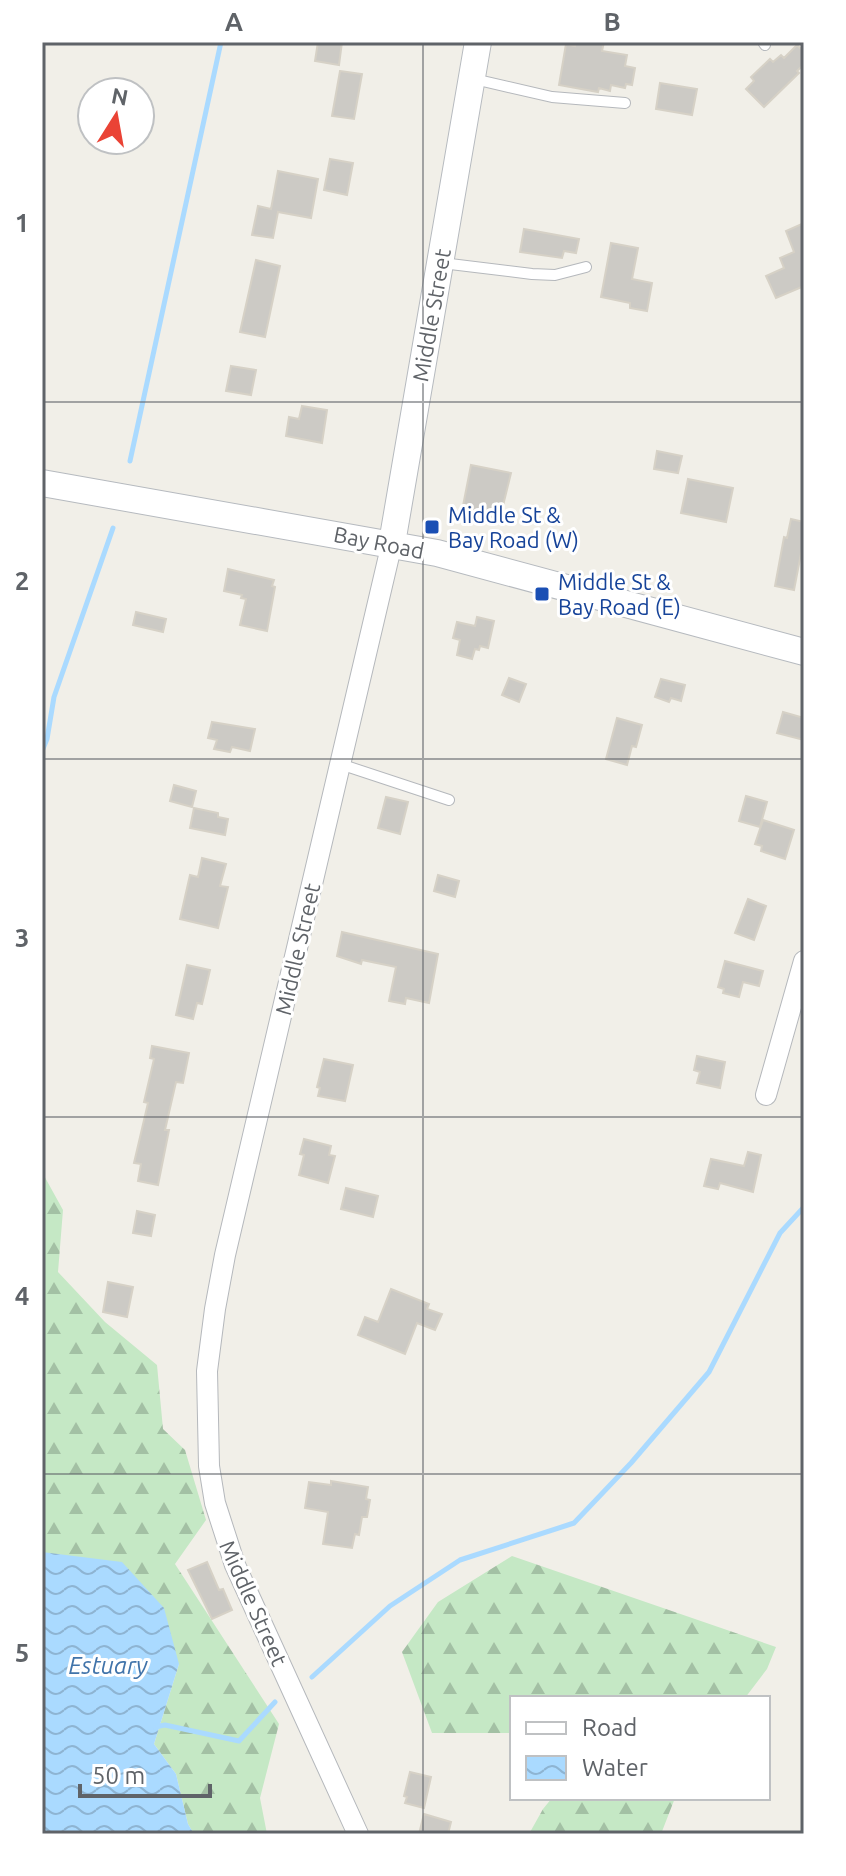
<svg xmlns="http://www.w3.org/2000/svg" width="846" height="1876" font-family="Ubuntu,sans-serif">
<style>
.forest{fill:url(#forest-firs)}
.water{fill:url(#water-waves)}
.lines{fill:none;stroke-linecap:round;stroke-linejoin:round}
.stream{stroke:#aadaff;stroke-width:5}
.building{fill:#cccac5;stroke:#d6d1c6;stroke-width:2}
.service-casing{stroke:#b5b8bc;stroke-width:12}
.minor-casing{stroke:#b5b8bc;stroke-width:22}
.secondary-casing{stroke:#b6babf;stroke-width:28}
.service{stroke:#fff;stroke-width:10}
.minor{stroke:#fff;stroke-width:20}
.secondary{stroke:#fff;stroke-width:26}
.grid{fill:none;stroke:#5f6368;stroke-width:2;stroke-opacity:0.55}
.transit-dot{fill:#1a4fb4;stroke:#fff;stroke-width:3}
.labels{text-anchor:middle;dominant-baseline:central;stroke-width:6;stroke-linejoin:round;paint-order:stroke}
.street-label{font-size:22px;fill:#5f6368;stroke:#fff}
.transit-label{font-size:22px;fill:#164399;stroke:#fff;text-anchor:start}
.water-label{font-size:24px;font-style:italic;fill:#4174aa;stroke:#fff}
.neatline{fill:none;stroke:#5f6368;stroke-width:3}
.grid-label{font-size:26px;text-anchor:middle;font-weight:bold;fill:#5f6368}
</style>
<defs>
<pattern id="forest-firs" width="22" height="20" patternUnits="userSpaceOnUse" patternTransform="scale(2)"><rect width="22" height="20" fill="#c5e8c5"/><path d="M5 1l3.5 6h-7zM16 11l3.5 6h-7z" fill="#a3c0a4"/></pattern>
<pattern id="water-waves" width="16" height="10" patternUnits="userSpaceOnUse" patternTransform="scale(2)"><rect width="16" height="10" fill="#aadaff"/><path d="M0 5q4-4 8 0t8 0" fill="none" stroke="#8eb4d2"/></pattern>
</defs>
<rect width="100%" height="100%" fill="#f1efe8"/>
<!-- forest -->
<path class="forest" d="M42 1172 63 1210 58 1272 105 1322 157 1365 163 1429 185 1450 206 1520 175 1564 279 1724 260 1798 267 1834H194L188 1824 176 1774 154 1744 179 1664 42 1552Z
M512 1556 776 1647 767 1669 745 1698H512V1733H432L402 1652 438 1602Z
M552 1798H675L661 1834H529L543 1809Z"/>
<!-- water -->
<path class="water" d="M42 1552 122 1562 164 1608 179 1664 154 1744 176 1774 188 1824 194 1834H42Z"/>
<g class="lines">
<!-- stream -->
<path class="stream" d="M130 461 221 42
M42 751 47 739 54 697 113 528
M312 1677 390 1606 460 1560 574 1523 631 1463 709 1372 780 1233 804 1207
M155 1727 165 1725 239 1741 275 1702"/>
</g>
<!-- building -->
<path class="building" d="M318 42H342L339 65 315 61Z
M576 42H604L602 51 627 55 625 66 635 68 632 85 626 84 625 88 611 85 610 91 599 88 598 92 559 85 566 44 575 46Z
M797 45 804 52V64L797 71 799 73 764 107 746 89 754 81 751 77 770 59 773 62 781 55 784 58Z
M340 71 362 74 354 119 332 116Z
M660 83 697 89 692 115 656 109Z
M330 159 353 163 347 195 324 190Z
M278 171 318 179 311 218 278 212 273 238 252 235 258 206 271 209Z
M804 223V286L776 298 766 276 784 268 780 258 794 252 786 231Z
M524 229 579 239 576 253 564 251 562 258 520 252Z
M611 243 638 248 632 279 652 283 647 311 630 308V303L601 297Z
M256 260 280 266 265 337 240 332Z
M231 366 256 370 251 395 226 391Z
M302 406 327 410 322 443 286 436 289 417 299 419Z
M657 451 682 456 678 473 654 469Z
M471 465 511 473 500 518 462 511Z
M688 479 733 488 726 522 681 513Z
M791 519 804 522V538L794 590 775 586 784 537 787 538Z
M228 569 274 580 272 586 275 587 267 631 240 625 246 599 241 598 242 595 224 591Z
M136 612 166 619 163 632 133 625Z
M477 617 494 621 488 648 480 646 479 650 475 649 472 659 457 655 460 640 453 638 457 622 475 626Z
M509 678 526 684 519 702 502 695Z
M661 679 685 685 681 701 671 698 669 702 655 697Z
M783 712 804 718V740L777 733Z
M617 718 642 725 636 747 632 746 627 765 606 759Z
M212 722 255 729 250 751 232 747 230 752 214 749 217 740 208 738Z
M174 785 196 791 192 807 170 801Z
M746 796 767 802 760 827 739 821Z
M386 797 408 802 400 834 378 828Z
M194 808 218 813V817L228 819 225 835 190 828Z
M763 820 794 830 785 859 761 851 762 846 755 844Z
M202 858 226 864 220 886 228 887 218 928 180 919 190 875 198 877Z
M438 875 459 881 455 897 434 891Z
M748 899 766 906 754 940 735 933Z
M342 932 438 954 429 1003 406 998 405 1004 389 1001 396 967 362 960 361 964 337 956Z
M725 961 763 971 759 986 743 982 739 997 723 993 724 989 718 987Z
M187 965 210 970 202 1004 197 1003 193 1019 176 1015Z
M152 1046 189 1053 183 1083 176 1082 165 1130H169L158 1185 138 1181 141 1164 134 1163 148 1103 144 1102 154 1059 150 1058Z
M697 1056 725 1062 720 1088 697 1083 700 1072 694 1070Z
M324 1059 353 1065 345 1101 318 1096 320 1088 317 1087Z
M304 1139 331 1146 329 1155 335 1156 328 1183 299 1175 304 1155 300 1154Z
M748 1152 761 1155 753 1192 720 1183 718 1189 704 1186 711 1159 744 1166Z
M346 1188 378 1196 373 1217 341 1209Z
M137 1211 155 1215 151 1236 133 1233Z
M108 1282 133 1287 127 1317 103 1312Z
M391 1289 429 1304 427 1309 442 1314 435 1330 417 1323 405 1354 358 1335 365 1317 378 1322Z
M331 1481 368 1487 366 1499 370 1500 367 1517H362L359 1535 355 1534 352 1548 323 1544 328 1512 305 1508 309 1482 331 1485Z
M207 1562 219 1590 223 1589 232 1610 212 1619 188 1570Z
M410 1772 431 1777 424 1808 405 1803 407 1797 404 1796Z
M424 1814 451 1822 448 1834H419Z"/>
<g class="lines">
<!-- service casing -->
<g class="service-casing">
<path id="service" d="M763 42 765 45
M474 79 552 97 625 103
M442 263 532 274 555 275 586 267
M340 764 449 800"/>
</g>
<!-- minor casing -->
<g class="minor-casing">
<path id="minor" d="M766 1095 804 961
M358 1834 235 1565 215 1503 209 1466 207 1371 215 1309 225 1255 392 543"/>
</g>
<!-- secondary casing -->
<g class="secondary-casing">
<path id="secondary" d="M42 483 437 553 804 652
M392 543 478 42"/>
</g>
<!-- service -->
<use href="#service" class="service"/>
<!-- minor -->
<use href="#minor" class="minor"/>
<!-- secondary -->
<use href="#secondary" class="secondary"/>
</g>
<!-- grid -->
<path class="grid" d="M423 42V1834M42 402H804M42 759H804M42 1117H804M42 1474H804"/>
<!-- markers -->
<g class="transit-dot">
<rect x="424" y="519" width="16" height="16" rx="4"/>
<rect x="534" y="586" width="16" height="16" rx="4"/>
</g>
<g class="labels">
<!-- street labels -->
<g class="street-label">
<text transform="translate(431 315) rotate(-80)">Middle Street</text>
<text transform="translate(379 542) rotate(11)">Bay Road</text>
<text transform="translate(297 949) rotate(-77)">Middle Street</text>
<text transform="translate(254 1603) rotate(66)">Middle Street</text>
</g>
<!-- transit labels -->
<g class="transit-label">
<text x="448" y="514">Middle St &amp;<tspan x="448" dy="25">Bay Road (W)</tspan></text>
<text x="558" y="581">Middle St &amp;<tspan x="558" dy="25">Bay Road (E)</tspan></text>
</g>
<!-- water labels -->
<g class="water-label">
<text x="108" y="1665">Estuary</text>
</g>
</g>
<!-- border -->
<rect width="846" height="1876" fill="none" stroke="#ffffff" stroke-width="88"/>
<!-- legend -->
<rect x="510" y="1696" width="260" height="104" fill="#ffffff" stroke="#bfc1c3" stroke-width="2"/>
<rect x="526" y="1722" width="40" height="12" fill="#ffffff" stroke="#bfc1c3" stroke-width="2"/>
<text x="582" y="1736" font-size="24" fill="#5f6368">Road</text>
<rect x="526" y="1756" width="40" height="24" fill="url(#water-waves)" stroke="#bfc1c3" stroke-width="2"/>
<text x="582" y="1776" font-size="24" fill="#5f6368">Water</text>
<!-- north arrow -->
<g transform="translate(116 116) rotate(11)"><circle r="38" fill="#ffffff" stroke="#bfc1c3" stroke-width="2"/>
<path d="M0-6L14 30L0 20L-14 30Z" fill="#ea4335"/>
<text y="-12" font-size="22" font-weight="bold" text-anchor="middle" fill="#5f6368">N</text>
</g>
<!-- scale -->
<path d="M80 1784v12h130v-12" fill="none" stroke="#5f6368" stroke-width="4"/>
<text x="92" y="1784" font-size="24" fill="#5f6368" stroke="#ffffff" stroke-width="6" paint-order="stroke">50 m</text>
<rect x="44" y="44" width="758" height="1788" class="neatline"/>
<g class="grid-label">
<text x="234" y="31">A</text>
<text x="612" y="31">B</text>
<text x="22" y="232">1</text>
<text x="22" y="590">2</text>
<text x="22" y="947">3</text>
<text x="22" y="1305">4</text>
<text x="22" y="1662">5</text>
</g>
</svg>
